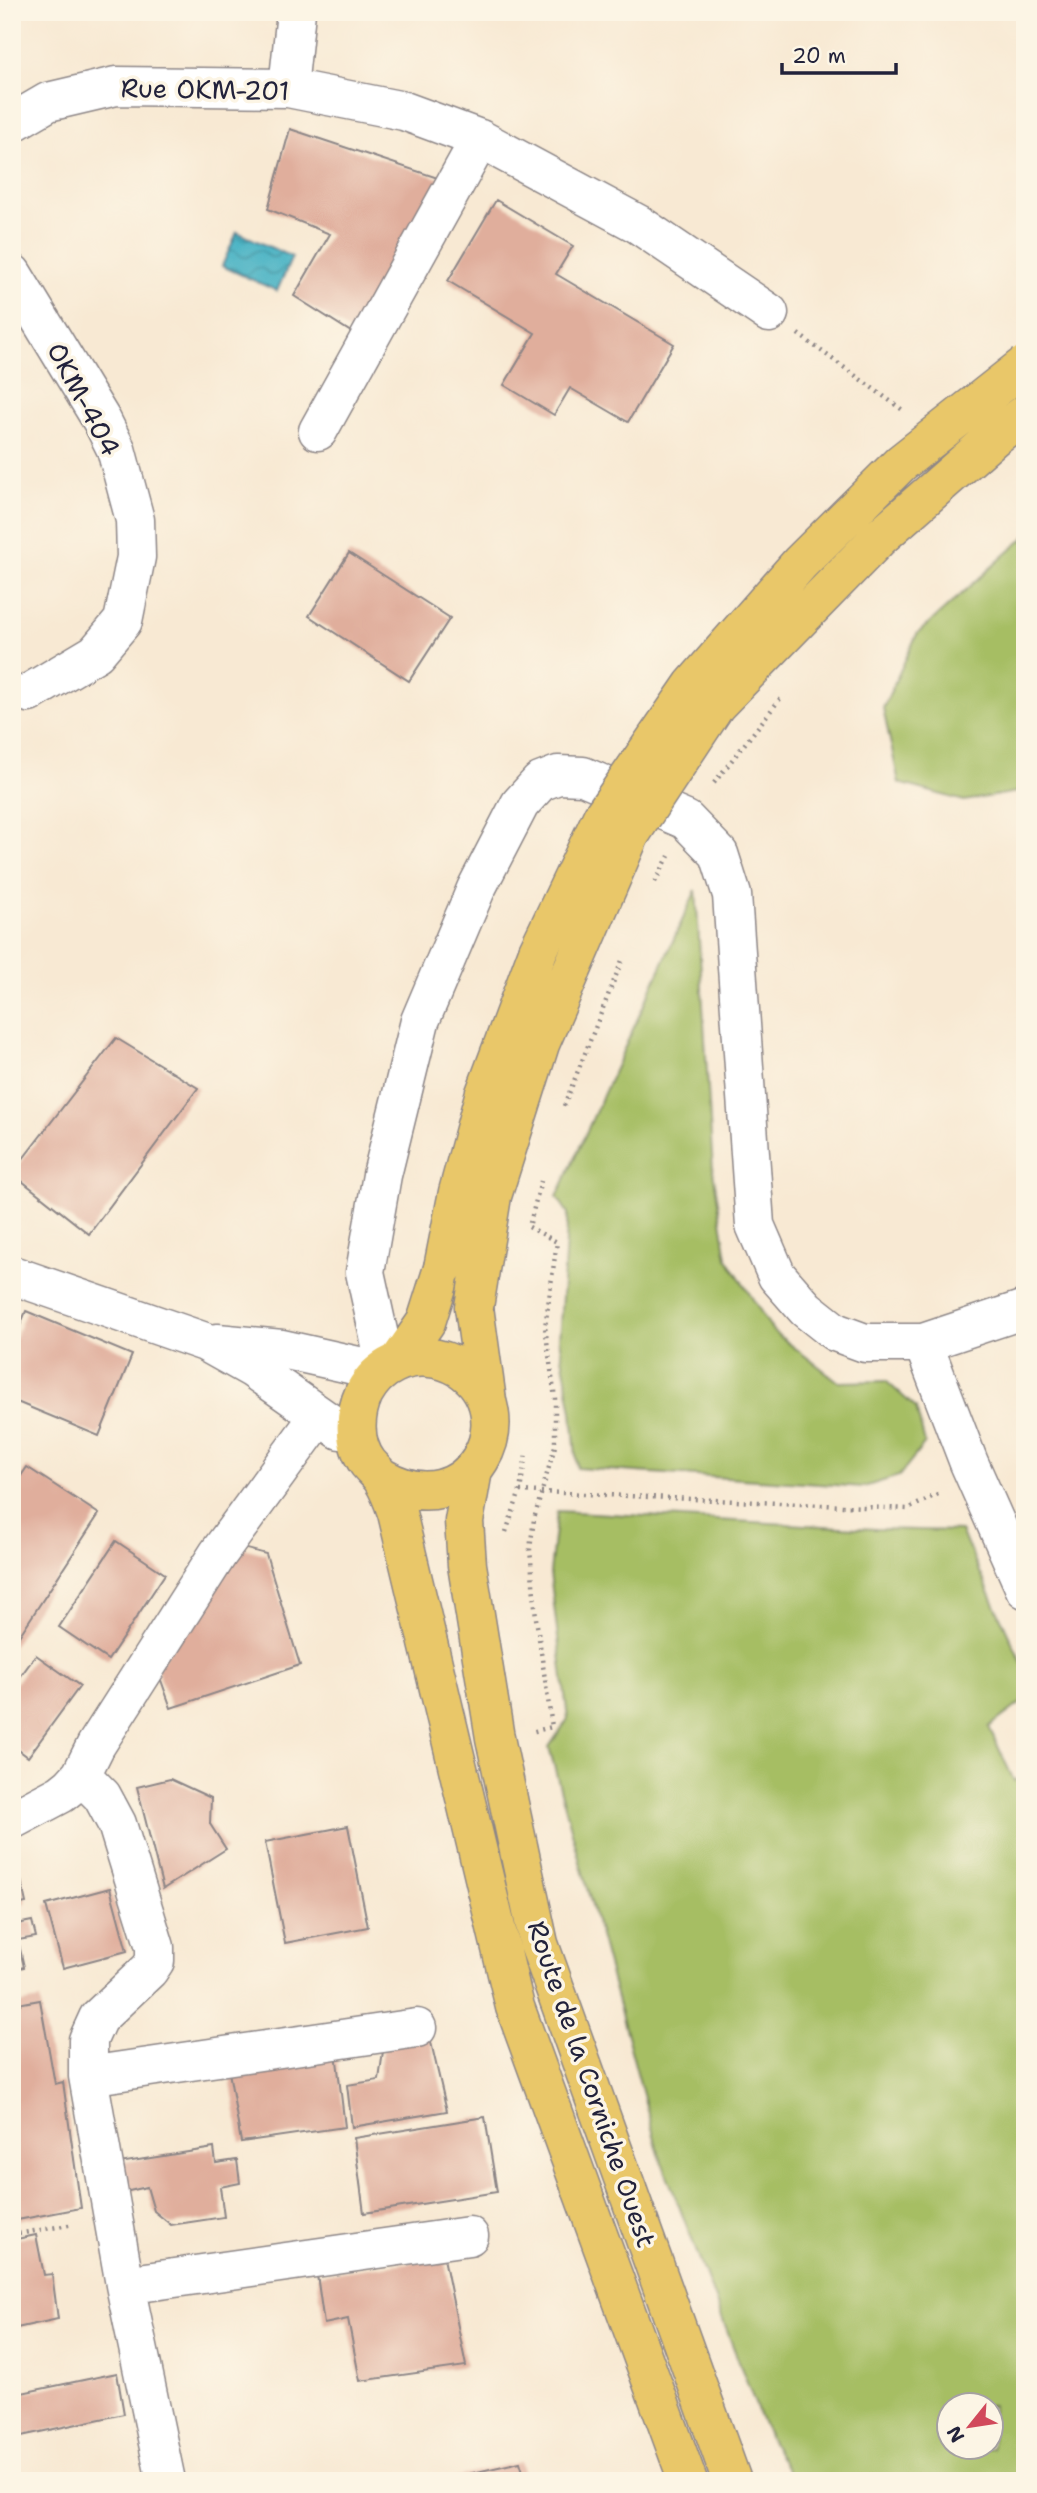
<svg xmlns="http://www.w3.org/2000/svg" width="1037" height="2493" font-family="'Shantell Sans',sans-serif">
<style>
.grass{fill:#a6be63;stroke:#64704f;stroke-width:2;fill-rule:evenodd}
.water{fill:url(#water-waves);stroke:#346a80;stroke-width:2}
.building{fill:#e0ae9c}
.lines{fill:none;stroke-linecap:round;stroke-linejoin:round}
.minor-casing{stroke:#8d8687;stroke-width:41}
.highway-casing{stroke:#8d8687;stroke-width:41}
.path{stroke:#8d8687;stroke-width:4.5;stroke-dasharray:2 5;stroke-linecap:butt}
.minor{stroke:#fff;stroke-width:38}
.highway{stroke:#e9c769;stroke-width:38}
.highway-bridge-casing{stroke:#8d8687;stroke-width:41;stroke-linecap:butt}
.highway-bridge{stroke:#e9c769;stroke-width:38}
.labels{text-anchor:middle;dominant-baseline:central;stroke-width:7;stroke-linejoin:round;paint-order:stroke}
.street-label{font-size:26px;fill:#22223b;stroke:#fcf5e5}
</style>
<defs>
<pattern id="water-waves" width="16" height="10" patternUnits="userSpaceOnUse" patternTransform="scale(1.75)"><rect width="16" height="10" fill="#46b2c4"/><path d="M0 5q4-4 8 0t8 0" fill="none" stroke="#3a90a0"/></pattern>
</defs>
<rect width="100%" height="100%" fill="#fcf5e5"/>
<filter id="ink" filterUnits="userSpaceOnUse"><feTurbulence type="fractalNoise" baseFrequency=".0143" numOctaves="2"/><feDisplacementMap in="SourceGraphic" scale="14" xChannelSelector="R" yChannelSelector="G"/><feConvolveMatrix kernelMatrix="1 2 1 2 8 2 1 2 1" color-interpolation-filters="sRGB"/></filter>
<filter id="wash" filterUnits="userSpaceOnUse"><feTurbulence type="fractalNoise" baseFrequency=".00686" numOctaves="4" result="noise"/><feDisplacementMap in="SourceGraphic" scale="28" xChannelSelector="R" yChannelSelector="G"/><feGaussianBlur stdDeviation="1.57" result="paint"/><feColorMatrix in="noise" values="0 0 0 0 0 0 0 0 0 0 0 0 0 0 0 0 0 1.4 0 .05"/><feComposite in="paint" operator="in"/></filter>
<g filter="url(#wash)">
<rect width="100%" height="100%" fill="#f8e9d3"/>
<!-- grass -->
<path class="grass" d="M1025 537V794L1017 792 964 801 899 783 883 708 917 634Z
M696 890 713 1171 727 1258 773 1331 839 1382 886 1381 916 1408 925 1443 899 1476 864 1487 577 1468 572 1412 559 1339 568 1213 557 1197Z
M557 1511 875 1529 961 1531 1025 1670V1700L989 1727 1014 1781 1025 1777V2481H793L764 2427 659 2154 549 1747 568 1719 550 1573ZM950 2406H992V2448H950Z"/>
<!-- water -->
<path class="water" d="M237 232 292 257 277 291 222 266Z"/>
<g id="blocks">
<!-- building -->
<path class="building" d="M290 129 447 181 359 337 294 296 330 234 268 209Z
M496 200 573 246 556 274 674 344 628 422 570 388 554 415 504 385 535 333 448 281Z
M349 553 450 618 409 681 309 616Z
M116 1038 198 1088 89 1234 12 1173Z
M26 1311 132 1355 99 1436 12 1400V1345Z
M27 1467 99 1514 12 1647V1489Z
M116 1541 165 1574 108 1660 59 1627Z
M239 1547 266 1554 300 1665 171 1708 157 1669Z
M36 1655 80 1686 28 1757 12 1745V1688Z
M170 1779 211 1798 210 1824 226 1849 163 1889 137 1787Z
M348 1826 368 1927 285 1943 265 1842Z
M19 1871 26 1903 12 1906V1872Z
M110 1888 127 1951 63 1968 46 1905Z
M12 1909 17 1924 32 1921 36 1937 18 1940 24 1967 12 1970Z
M40 2000 55 2084 63 2082 81 2208 12 2221V2005Z
M430 2038 447 2111 352 2127 347 2085 379 2080 384 2044Z
M335 2044 345 2127 241 2142 227 2060Z
M485 2117 497 2192 364 2213 354 2138Z
M214 2148 216 2163 237 2160 240 2183 220 2187 224 2217 171 2225 154 2211 147 2187 120 2193 119 2163Z
M36 2235 44 2275 52 2274 58 2319 12 2329V2240Z
M444 2258 466 2366 360 2381 348 2319 324 2324 317 2275Z
M117 2373 124 2414 12 2438V2395Z
M520 2462 526 2481H442V2480Z"/>
</g>
</g>
<g filter="url(#ink)">
<use href="#blocks" fill-opacity="0" stroke="#8d8687" stroke-width="2"/>
<g class="lines">
<!-- minor casing -->
<g class="minor-casing">
<path id="minor" d="M288 88 296 12
M12 123 48 102 116 86 288 88 404 111 480 139 638 224 769 313
M12 273 102 421 116 449 135 520 136 557 123 621 96 653 29 693
M318 431 480 139
M12 1275 205 1342 253 1369 340 1430
M217 1343 282 1349 381 1371
M923 1343 969 1463 1025 1589
M386 1368 365 1272 382 1175 420 1021 476 889 520 804 540 782 558 775 583 776 686 820 719 854 732 895 755 1225 777 1276 806 1309 835 1332 865 1343H923L1025 1309
M81 1775 102 1796 117 1824 155 1947V1961L149 1970 98 2018 88 2040V2076L125 2285 166 2481
M12 1820 61 1794 71 1786 81 1775 96 1745 218 1554 319 1416
M88 2076 417 2028
M125 2285 469 2236"/>
</g>
<!-- highway casing -->
<g class="highway-casing">
<path id="highway" d="M474 1307 487 1401
M399 1361 426 1322 443 1268
M473 1470 464 1521 467 1565 495 1738 539 1944 732 2481
M381 1477C471 1530 529 1413 460 1368 440 1356 415 1354 394 1364 381 1370 371 1380 364 1393 354 1415 353 1443 368 1463 373 1469 378 1473 382 1479 389 1490 393 1501 397 1513L515 2007 688 2481"/>
</g>
<!-- path -->
<path class="path" d="M798 334 904 411
M714 783 780 699
M655 882 669 856
M564 1106 623 958
M530 1223 541 1181
M529 1227 557 1242 545 1327 555 1398V1446L534 1519 530 1549 536 1618 552 1727 531 1732
M520 1491 908 1509 940 1493
M506 1532 520 1491 526 1453
M12 2235 74 2224"/>
<!-- minor -->
<use href="#minor" class="minor"/>
<!-- highway -->
<use href="#highway" class="highway"/>
<!-- highway-bridge casing -->
<g class="highway-bridge-casing">
<path id="highway-bridge" d="M443 1268 458 1192 484 1096 538 951 602 817 693 685 800 563 901 463 1025 365
M474 1307 492 1196 540 1044 630 835 716 705 880 537 994 437 1025 414"/>
</g>
<!-- highway-bridge -->
<use href="#highway-bridge" class="highway-bridge"/>
</g>
</g>
<g class="labels">
<!-- street labels -->
<g class="street-label">
<text transform="translate(205 89) rotate(1)">Rue OKM-201</text>
<text transform="translate(84 399) rotate(62)">OKM-404</text>
<text transform="translate(592 2084) rotate(71)">Route de la Corniche Ouest</text>
</g>
</g>
<!-- margin -->
<rect width="1037" height="2493" fill="none" stroke="#fcf5e5" stroke-width="42"/>
<!-- north arrow -->
<g transform="translate(970 2426) rotate(240)"><circle r="33" fill="#fcf5e5" stroke="#a5a1a1" stroke-width="2"/>
<path d="M0-5L12 26L0 18L-12 26Z" fill="#d1495b"/>
<text y="-10" font-size="19" font-weight="bold" text-anchor="middle" fill="#22223b">N</text>
</g>
<!-- scale -->
<path d="M782 63v10h114v-10" fill="none" stroke="#22223b" stroke-width="3.5"/>
<text x="792" y="63" font-size="21" fill="#22223b" stroke="#fcf5e5" stroke-width="5" paint-order="stroke">20 m</text>
</svg>
